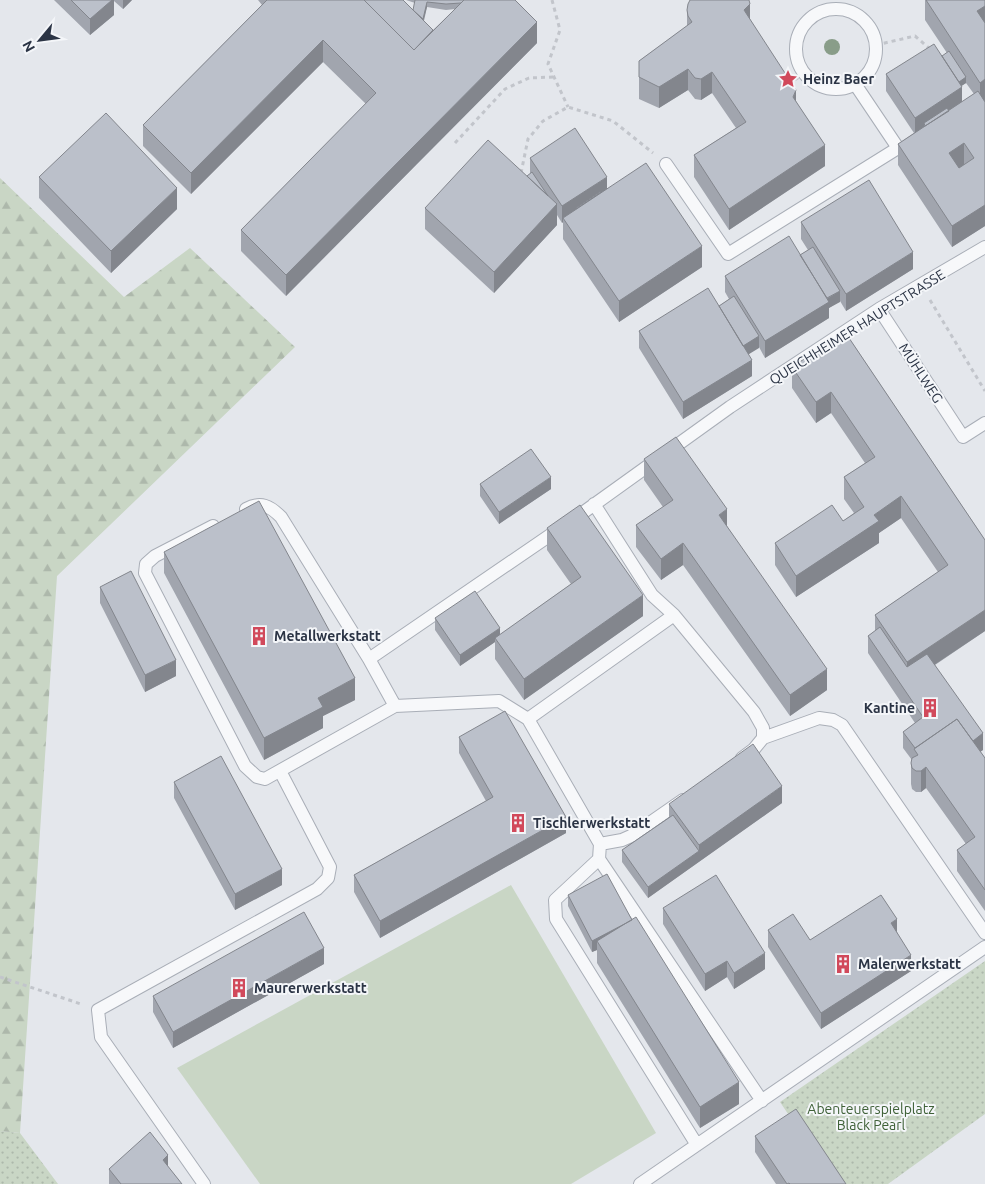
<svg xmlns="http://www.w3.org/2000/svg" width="985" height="1184" font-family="Ubuntu,sans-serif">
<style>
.grass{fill:url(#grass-dots)}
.forest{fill:url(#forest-firs)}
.pitch{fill:#c9d6c5}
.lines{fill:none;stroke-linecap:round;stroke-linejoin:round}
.lane-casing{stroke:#a9aeb7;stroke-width:14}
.path{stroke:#c2c5cb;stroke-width:3;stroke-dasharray:4 4;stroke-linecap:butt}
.lane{stroke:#f7f8fa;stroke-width:12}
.tree{fill:#899d89}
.wall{fill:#a1a5ae;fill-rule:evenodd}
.shaded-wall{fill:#83868d}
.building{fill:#bbc0ca;stroke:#83868d;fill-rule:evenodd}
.labels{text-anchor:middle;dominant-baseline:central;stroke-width:4;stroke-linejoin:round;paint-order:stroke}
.poi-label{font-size:14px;font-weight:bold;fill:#2b3445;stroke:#f4f6f9;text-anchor:start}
.street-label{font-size:14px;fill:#2b3445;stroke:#f4f6f9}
.park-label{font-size:14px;fill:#3f6138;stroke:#f4f6f9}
</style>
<defs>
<pattern id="grass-dots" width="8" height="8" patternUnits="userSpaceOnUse" patternTransform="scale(1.25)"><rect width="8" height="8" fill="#c9d6c5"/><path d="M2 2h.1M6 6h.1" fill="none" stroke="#adb8ab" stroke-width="1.8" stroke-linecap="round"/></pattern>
<pattern id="forest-firs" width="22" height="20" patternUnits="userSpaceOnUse" patternTransform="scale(1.25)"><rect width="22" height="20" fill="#c9d6c5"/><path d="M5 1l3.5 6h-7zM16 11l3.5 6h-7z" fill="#adb8ab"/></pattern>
</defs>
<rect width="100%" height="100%" fill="#e4e7ec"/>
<!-- grass -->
<path class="grass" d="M985 961V1114L888 1184H835L780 1102Z
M0 1131 20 1133 58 1184H0Z"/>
<!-- forest -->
<path class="forest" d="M0 178 124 297 190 248 295 347 57 576 20 1133 0 1131Z"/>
<!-- pitch -->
<path class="pitch" d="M511 885 656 1133 571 1184H260L177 1068Z"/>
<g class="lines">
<!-- lane casing -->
<g class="lane-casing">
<path id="lane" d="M796 49a40 40 0 1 1 80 0a40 40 0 1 1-80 0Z
M666 164 728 254 898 148 855 84
M879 309 963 437 985 423
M594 504 652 595 674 615 754 712 763 728V738L754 749 742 758
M246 509C261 501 270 506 281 517L369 659
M213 526 155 556 146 564 145 573 245 766 257 777 265 779 395 706
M528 719 674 615
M763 738 819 718 833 720 842 725 985 933
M683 800 631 836 622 840 600 844 528 719 499 701 395 706 369 659 581 514 730 407 879 309 985 247
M600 844 599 859 555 900 556 919 697 1145
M599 859 762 1101
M204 1184 101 1037 98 1010 317 889 328 878 330 867 280 771
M640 1184 985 947"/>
</g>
<!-- path -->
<path class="path" d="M552 0 560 30 548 64 568 107
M876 45 915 36 930 49
M788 84 804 74
M455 143 505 89 529 78 554 77
M521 173 528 139 543 121 568 107 613 121 653 153
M930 300 985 391
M0 977 81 1004"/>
<!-- lane -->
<use href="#lane" class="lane"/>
</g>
<!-- trees -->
<circle class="tree" cx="832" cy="47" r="8"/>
<!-- wall -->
<path class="wall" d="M54 0H132L123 9 114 1V15L90 35Z
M258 0H403L413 10 415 3 406 0H515L537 43 286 296 241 251V230L366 104 323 62 191 194 143 146V125L262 5ZM427 7 446 10 455 9 433 30 424 21Z
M925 0H985V226L952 247 898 165V144L914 133 886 91V74L942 56 947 53 925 20ZM966 83 974 94 962 102 961 86Z
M687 10 750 19 796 101 825 166 729 230 694 177V155L736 128 712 93 701 100 695 99 688 90 659 108 639 99V61L687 26Z
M530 158 607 189 702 267 619 322 563 239V222L562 223 557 215V225L494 293 425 229V208L527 176 530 174Z
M39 177 177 209 111 273 39 198Z
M801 222 913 269 846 311 840 301 829 308V318L765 358 759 347 748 354 752 376 683 419 639 348V331L719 306 729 299 725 292V276L800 255 808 250 801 239Z
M845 332 985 540V631L935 665 983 750 980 751 985 758V911L957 871V850L966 844 926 788 921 792H916L912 789 911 784V763L912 760 903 748V732L915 723 868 653V636L875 631V615L938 572 901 518 879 533V543L796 597 775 565V543L843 521 854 513 844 499V477L865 463 831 413 816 423 792 388V367Z
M644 459 727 526 827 690 790 716 683 565 661 580 636 547V525L663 507 644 480Z
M480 484 551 489 499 524 480 496Z
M547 528 643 616 524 700 495 659V642L460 666 435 630V618L500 635 571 584 547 550Z
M164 552 355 700 323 716V728L264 760 164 573Z
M100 587 176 676 145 692 100 603Z
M459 737 566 833 380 938 354 892V875L486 801 459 753Z
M174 782 282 885 235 910 174 798Z
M782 803 648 898 622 862V850L669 817V804Z
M568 895 632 920 739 1104 700 1128 597 963V950L592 952 568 906Z
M663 908 765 969 734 989 727 977 705 991 663 924Z
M768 930 810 940 897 932 911 971 821 1029 768 947Z
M324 964 173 1048 153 1012V996Z
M755 1136 846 1184H776L755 1152Z
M168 1167 182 1184H109V1169Z"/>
<!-- shaded-wall -->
<path class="shaded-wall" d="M112 0H114V15L90 35V19Z
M123 0H132L123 9Z
M427 2V7L421 30V24Z
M750 4V25L744 10Z
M985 6V27L977 11Z
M537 22V43L286 296V275Z
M323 40V62L191 194V173Z
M688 69V90L659 108V87Z
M712 72V93L701 100V79Z
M966 77V83L954 91V85Z
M985 79V101L980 104V83Z
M962 87V104L924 123V128L915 134V118Z
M796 90V111L793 97Z
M964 143V165L949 174V153Z
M825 145V166L729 230V209Z
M607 177V193L576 208V214L563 218V222L562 223V206Z
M177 188V209L111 273V251Z
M557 204V225L494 293V272Z
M985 205V226L952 247V226Z
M702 246V267L619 322V301Z
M913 252V269L846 311V294Z
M840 291V302L829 308V318L765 358V341L825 300Z
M759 336V348L741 359V347Z
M752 360V376L683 419V402Z
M831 392V413L816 423V402Z
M551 477V489L499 524V512Z
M901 496V518L879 533V543L796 597V576L874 515Z
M727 509V530L719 515Z
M683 543V565L661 580V559Z
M643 595V616L524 700V679Z
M985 610V631L907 683V662Z
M500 628V639L495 638V642L460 666V655Z
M176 660V676L145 692V675Z
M827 669V690L790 716V695Z
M355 678V700L323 716V728L264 760V738L318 698Z
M983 733V750L971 759V742Z
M926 767V788L921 792V771Z
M782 786V803L648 898V887L699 851V845Z
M566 817V833L380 938V921Z
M282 869V885L235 910V894Z
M897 919V936L891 923Z
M632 920 597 941V950L592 952V941Z
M324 948V964L173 1048V1032Z
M765 953V969L734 989V973Z
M911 955V971L821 1029V1013Z
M727 961V977L705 991V974Z
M739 1082V1104L700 1128V1107Z
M168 1155V1177L163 1160Z"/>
<!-- building -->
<path class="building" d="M71 0H112L90 19Z
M267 0H364L414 50 464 0H515L537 22 286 275 241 230 376 93 323 40 191 173 143 125Z
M364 0H403L433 30 414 50Z
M415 0H464L461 3 446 4 427 2 423 19 413 10Z
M690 0H749L750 4 744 10 796 90 793 97 825 145 729 209 694 155 746 122 712 72 701 79 695 78 688 69 659 87 639 77V61L692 22 688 16 687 10 688 4Z
M926 0H985V6L977 11 985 23V79L980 83Z
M934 44 962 87 915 118 886 74Z
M949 51 966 77 959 82 942 56Z
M978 91 985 102V205L952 226 898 144ZM964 143 974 158 959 168 949 153Z
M947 108 949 111 925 126 924 123Z
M106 113 177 188 111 251 39 177Z
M575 128 607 177 562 206 530 158Z
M488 140 557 204 494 272 425 208Z
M646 163 702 246 619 301 563 218Z
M532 172 548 196 527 176Z
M869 180 913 252 846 294 801 222Z
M601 191V192L576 209V208Z
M789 236 829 302 765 341 725 276Z
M813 247 840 291 827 298 800 255Z
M708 288 752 360 683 402 639 331Z
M734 296 759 336 743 346 719 306Z
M845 332 985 540V610L907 662 875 615 948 565 901 496 874 515 879 521 796 576 775 543 832 505 843 521 864 507 844 477 875 457 831 392 816 402 792 367Z
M676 437 727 509 719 515 827 669 790 695 683 543 661 559 636 525 673 500 644 459Z
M531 449 551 477 499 512 480 484Z
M259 501 355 678 318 698 323 707 264 738 164 552Z
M580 505 643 595 524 679 495 638 581 577 547 528Z
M131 571 176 660 145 675 100 587Z
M475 591 500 628 460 655 435 618Z
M880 627 907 667 927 654 983 733 973 741 957 719 915 748 903 732 923 717 868 636Z
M505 711 566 817 380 921 354 875 493 797 459 737Z
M957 719 985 758V890L957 850 975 837 926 767 921 771H916L912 768 911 763 912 758 918 755 914 749Z
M753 744 782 786 699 845 669 804Z
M221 756 282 869 235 894 174 782Z
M673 815 699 851 648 887 622 850Z
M607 874 632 920 592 941 568 895Z
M716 875 765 953 734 973 727 961 705 974 663 908Z
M881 895 897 919 891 923 911 955 821 1013 768 930 793 914 810 940Z
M304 912 324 948 173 1032 153 996Z
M636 917 739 1082 700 1107 597 941Z
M796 1109 846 1184H790L789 1183 787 1184 755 1136Z
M150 1132 168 1155 163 1160 182 1184H121L109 1169Z"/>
<!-- icons -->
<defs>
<g id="sight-bare" transform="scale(1.5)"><path d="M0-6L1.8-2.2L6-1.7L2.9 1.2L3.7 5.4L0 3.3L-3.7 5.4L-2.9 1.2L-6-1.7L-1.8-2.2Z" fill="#d1495b" stroke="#f4f6f9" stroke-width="2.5" paint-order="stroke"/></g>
<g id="building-bare" transform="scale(1.5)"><path d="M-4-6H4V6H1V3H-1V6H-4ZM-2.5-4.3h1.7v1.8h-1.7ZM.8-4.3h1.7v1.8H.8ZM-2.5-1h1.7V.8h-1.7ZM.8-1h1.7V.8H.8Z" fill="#d1495b" stroke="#f4f6f9" stroke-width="2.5" paint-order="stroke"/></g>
</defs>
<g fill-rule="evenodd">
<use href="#sight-bare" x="788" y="79"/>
<use href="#building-bare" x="259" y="636"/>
<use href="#building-bare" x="930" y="708"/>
<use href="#building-bare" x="518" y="823"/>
<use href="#building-bare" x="843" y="964"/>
<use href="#building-bare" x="239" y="988"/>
</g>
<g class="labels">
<!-- poi labels -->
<g class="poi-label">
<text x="803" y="79">Heinz Baer</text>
<text x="274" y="636">Metallwerkstatt</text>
<text x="915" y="708" text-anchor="end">Kantine</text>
<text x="533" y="823">Tischlerwerkstatt</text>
<text x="858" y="964">Malerwerkstatt</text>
<text x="254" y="988">Maurerwerkstatt</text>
</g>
<!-- street labels -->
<g class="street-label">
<text transform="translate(857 327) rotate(-32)">QUEICHHEIMER HAUPTSTRASSE</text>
<text transform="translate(921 373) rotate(57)">MÜHLWEG</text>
</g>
<!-- park labels -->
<g class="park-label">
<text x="871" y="1109">Abenteuerspielplatz<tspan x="871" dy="16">Black Pearl</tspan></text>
</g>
</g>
<!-- north arrow -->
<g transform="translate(40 40) rotate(241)" stroke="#f4f6f9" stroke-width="4" paint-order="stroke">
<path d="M0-4L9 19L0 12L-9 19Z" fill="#2b3445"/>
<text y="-8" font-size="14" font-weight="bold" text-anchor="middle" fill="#2b3445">N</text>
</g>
</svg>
